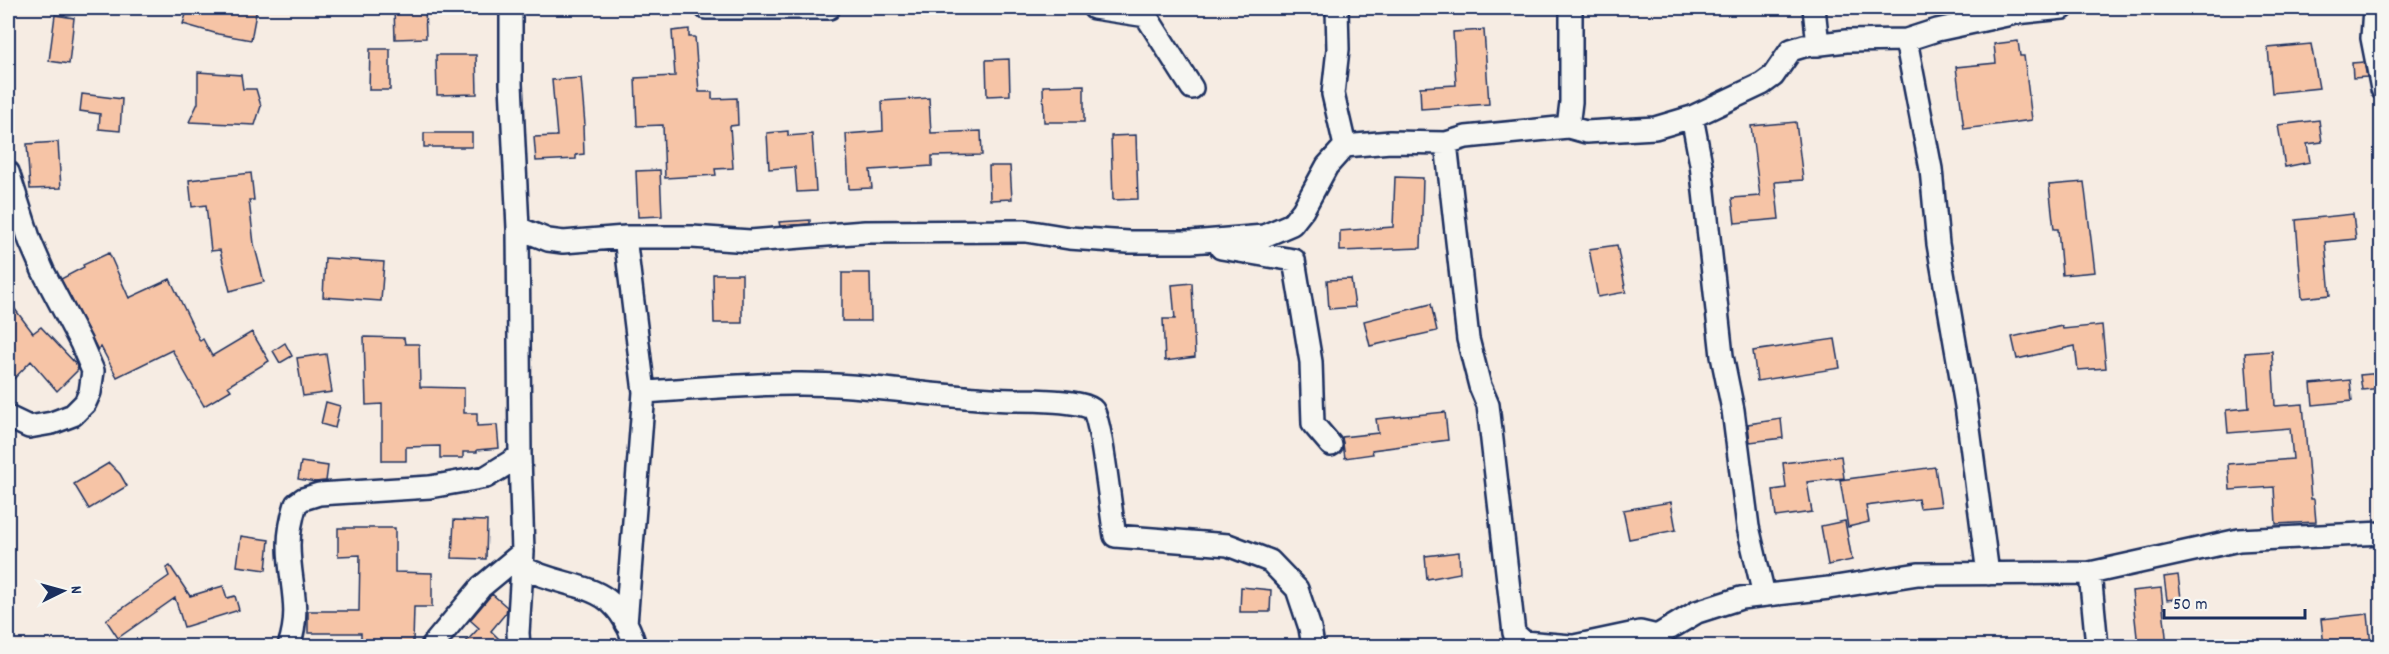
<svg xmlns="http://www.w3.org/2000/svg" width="2389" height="654" font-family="Dekko,sans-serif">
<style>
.building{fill:#f6c4a6;stroke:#1b2f5e;stroke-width:1.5}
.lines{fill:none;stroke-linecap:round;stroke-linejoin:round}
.minor-casing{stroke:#1b2f5e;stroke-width:26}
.minor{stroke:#f6f6f2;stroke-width:21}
</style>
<rect width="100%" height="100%" fill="#f6ece3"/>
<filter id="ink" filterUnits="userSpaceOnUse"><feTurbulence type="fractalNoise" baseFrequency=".0167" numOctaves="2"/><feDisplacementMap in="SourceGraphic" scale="12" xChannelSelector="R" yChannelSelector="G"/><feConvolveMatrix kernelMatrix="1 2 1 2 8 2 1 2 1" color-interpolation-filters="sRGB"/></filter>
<g filter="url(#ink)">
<!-- building -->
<path class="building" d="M188 8H257L251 40 218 34 183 24Z
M394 8H425L426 38 395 39Z
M55 15 74 18 69 64 49 61Z
M689 29V37H695L699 92H712V99L737 98 738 125 730 126 733 168 715 169 716 175 665 178 663 125 637 126 635 78 675 76 672 31Z
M1484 30 1489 104 1421 109 1420 87 1456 85 1453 32Z
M2018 41 2020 56H2024L2032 120 1964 129 1956 67 1996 63 1994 44Z
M2311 44 2319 88 2272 93 2268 48Z
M370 49H390V90H369Z
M436 55H476L477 94 437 95Z
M1009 59 1010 95 987 96 986 60Z
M2364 62 2367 77 2353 78 2352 63Z
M198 72 241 75 243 89H256L261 106 255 125 189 122 198 103Z
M581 78 585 125 583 126 584 154 576 155V159L536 161 534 137 557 136 552 80Z
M1084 85V122H1044L1043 86Z
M82 94 122 99 120 131 99 129 100 114 80 111Z
M929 98 931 133 981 131 982 155 932 156V166L870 170 872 188 849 189 846 134 883 131 882 101Z
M2319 120 2322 142 2307 144 2310 162 2285 167 2278 125Z
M1796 122 1803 180 1775 182 1779 219 1735 223 1732 198 1760 196 1751 126Z
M788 131V136L812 134 816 191 797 192 795 167 769 169 767 133Z
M424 133H472V147H424Z
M1136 135 1138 199 1113 200 1111 136Z
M58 142 61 188 30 189 27 144Z
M989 166H1010L1012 199 990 200Z
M660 170 662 216 638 217 636 171Z
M251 173 254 200H249L254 244 264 282 230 291 220 250 211 251 206 205 192 207 189 180Z
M1395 177 1423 178 1421 248 1340 251V231L1393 227Z
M2084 182 2095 272 2062 275 2058 229H2054L2049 185Z
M2353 214 2356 239 2325 242 2330 295 2302 298 2296 220Z
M810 220V224L780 226 779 222Z
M1617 245 1626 292 1598 297 1589 249Z
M109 253 129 298 170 279 200 341 203 339 212 356 252 332 269 361 228 386 231 390 204 406 172 350 117 377 101 347 98 350 61 279 84 267 83 265Z
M325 258 384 262 381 301 323 297Z
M842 273H870L871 321H842Z
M713 274H742V323H714Z
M1351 279 1355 307 1329 309 1327 280Z
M1192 283 1195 357 1165 361 1163 319H1175L1172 285Z
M8 300 33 333 41 327 76 364 78 370 57 391 31 361 8 385Z
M1431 304 1437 331 1370 346 1364 321Z
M2102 325 2106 368 2078 370 2075 346 2017 359 2012 337 2062 326 2063 329Z
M364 337 404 338 405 344H419L420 387 464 388V413H477V426L497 425 499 448 477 450V452H463V458H440V446L406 447V461H382V404L366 405Z
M1835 339 1840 368 1757 381 1753 351Z
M285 343 292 356 280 363 273 351Z
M2272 351 2275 406 2303 404 2311 499H2314L2316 522 2276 524 2274 487 2230 490 2228 464 2293 459 2290 428 2228 433 2226 410 2249 408 2245 353Z
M326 354 332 392 303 396 297 358Z
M2382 373V388L2362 390 2360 375Z
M2350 380 2352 401 2313 405 2311 384Z
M326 402 340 406 335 428 321 424Z
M1445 412 1448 440 1372 450 1373 454 1345 458 1342 437 1378 433 1376 419Z
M1781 419 1783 438 1750 442 1748 424Z
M1841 456 1844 478 1807 482 1812 512 1776 517 1773 490 1786 488 1783 463Z
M301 462 328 466 326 481 315 482 298 479Z
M109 463 120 474 127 486 89 509 74 484Z
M1935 467 1941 506 1920 508 1918 499 1866 506 1869 522 1848 527 1840 480Z
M1671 502 1676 530 1629 539 1623 510Z
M454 520 487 521 486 559 452 558Z
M1845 521 1852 560 1828 565 1821 526Z
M338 528H395V572L432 573V607H414L413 643H395V646H361V633H308V611H359L360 555 338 556Z
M241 536 269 540 266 570 237 566Z
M1459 552 1460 573 1427 579 1425 556Z
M170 566 190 596 223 586 227 598 235 596 239 610 184 627 175 598 118 638 106 620 169 576 166 568Z
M2178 575 2181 598 2167 600 2164 577Z
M1241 587 1271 590 1270 612H1240Z
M2161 588 2167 646H2138L2132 591Z
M492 594 507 607 506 613 491 631 506 646H462L479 628 470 620Z
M2368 614 2371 646H2324L2321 619Z"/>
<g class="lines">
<!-- minor casing -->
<g class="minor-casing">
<path id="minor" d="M511 8V84L518 228 520 456 523 552 518 633 519 646
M706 8H829
M1094 8 1147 16
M1141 8 1192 88
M1337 8 1338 49 1333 94 1345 146
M1814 8 1818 45
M2374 8 2372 38 2382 89
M1906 40 1931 169 1938 244 1966 406 1988 574
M1692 117 1701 164 1722 356 1733 410 1748 527 1764 595
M1568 127 1571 102V8
M1446 143 1468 339 1480 386 1488 405 1514 633 1524 642 1571 646
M8 172 30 241 43 271 81 343 93 371 90 392 85 403 73 415 52 423 29 427 8 417
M518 228 548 240 563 242 625 237H692L750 241 865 232 1026 231 1069 238 1128 242H1191L1264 236 1292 224 1303 210 1327 166 1345 146 1390 142 1446 143 1466 137 1568 127 1586 132 1655 128 1692 117 1762 84 1773 76 1791 50 1804 46 1846 41 1906 40 1937 30 2016 13 2063 8
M625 237 644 392 626 624
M1221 248 1294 260 1311 362 1313 424 1331 445
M644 392C694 389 744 384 794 384 867 383 940 398 1013 400 1027 400 1085 400 1093 410 1102 423 1111 515 1115 536L1228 545 1270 561 1297 589 1310 628 1313 646
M522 567C572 593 616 577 635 646
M2090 573 2097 646
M289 646C302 608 289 583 289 545 289 531 292 517 296 504L303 499 319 494 430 487 486 477 520 456
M432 646 481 587 523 552
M1574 646 1640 632 1657 636 1697 612 1741 598 1829 588 1918 574 2090 573 2239 540 2382 533"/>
</g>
<!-- minor -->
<use href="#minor" class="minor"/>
</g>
</g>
<!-- margin -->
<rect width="2389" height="654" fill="none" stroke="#f6f6f2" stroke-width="30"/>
<rect x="15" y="15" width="2359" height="624" fill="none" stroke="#1b2f5e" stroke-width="2" filter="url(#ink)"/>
<!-- north arrow -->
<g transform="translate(63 591) rotate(85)" stroke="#f6f6f2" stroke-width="4.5" paint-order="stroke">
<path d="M0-4.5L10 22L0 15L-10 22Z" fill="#1b2f5e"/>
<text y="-9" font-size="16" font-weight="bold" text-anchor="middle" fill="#1b2f5e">N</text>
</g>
<!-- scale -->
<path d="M2164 609v9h141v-9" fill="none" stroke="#1b2f5e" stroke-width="3"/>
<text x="2173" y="609" font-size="18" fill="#1b2f5e" stroke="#f6f6f2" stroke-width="4.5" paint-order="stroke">50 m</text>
</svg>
